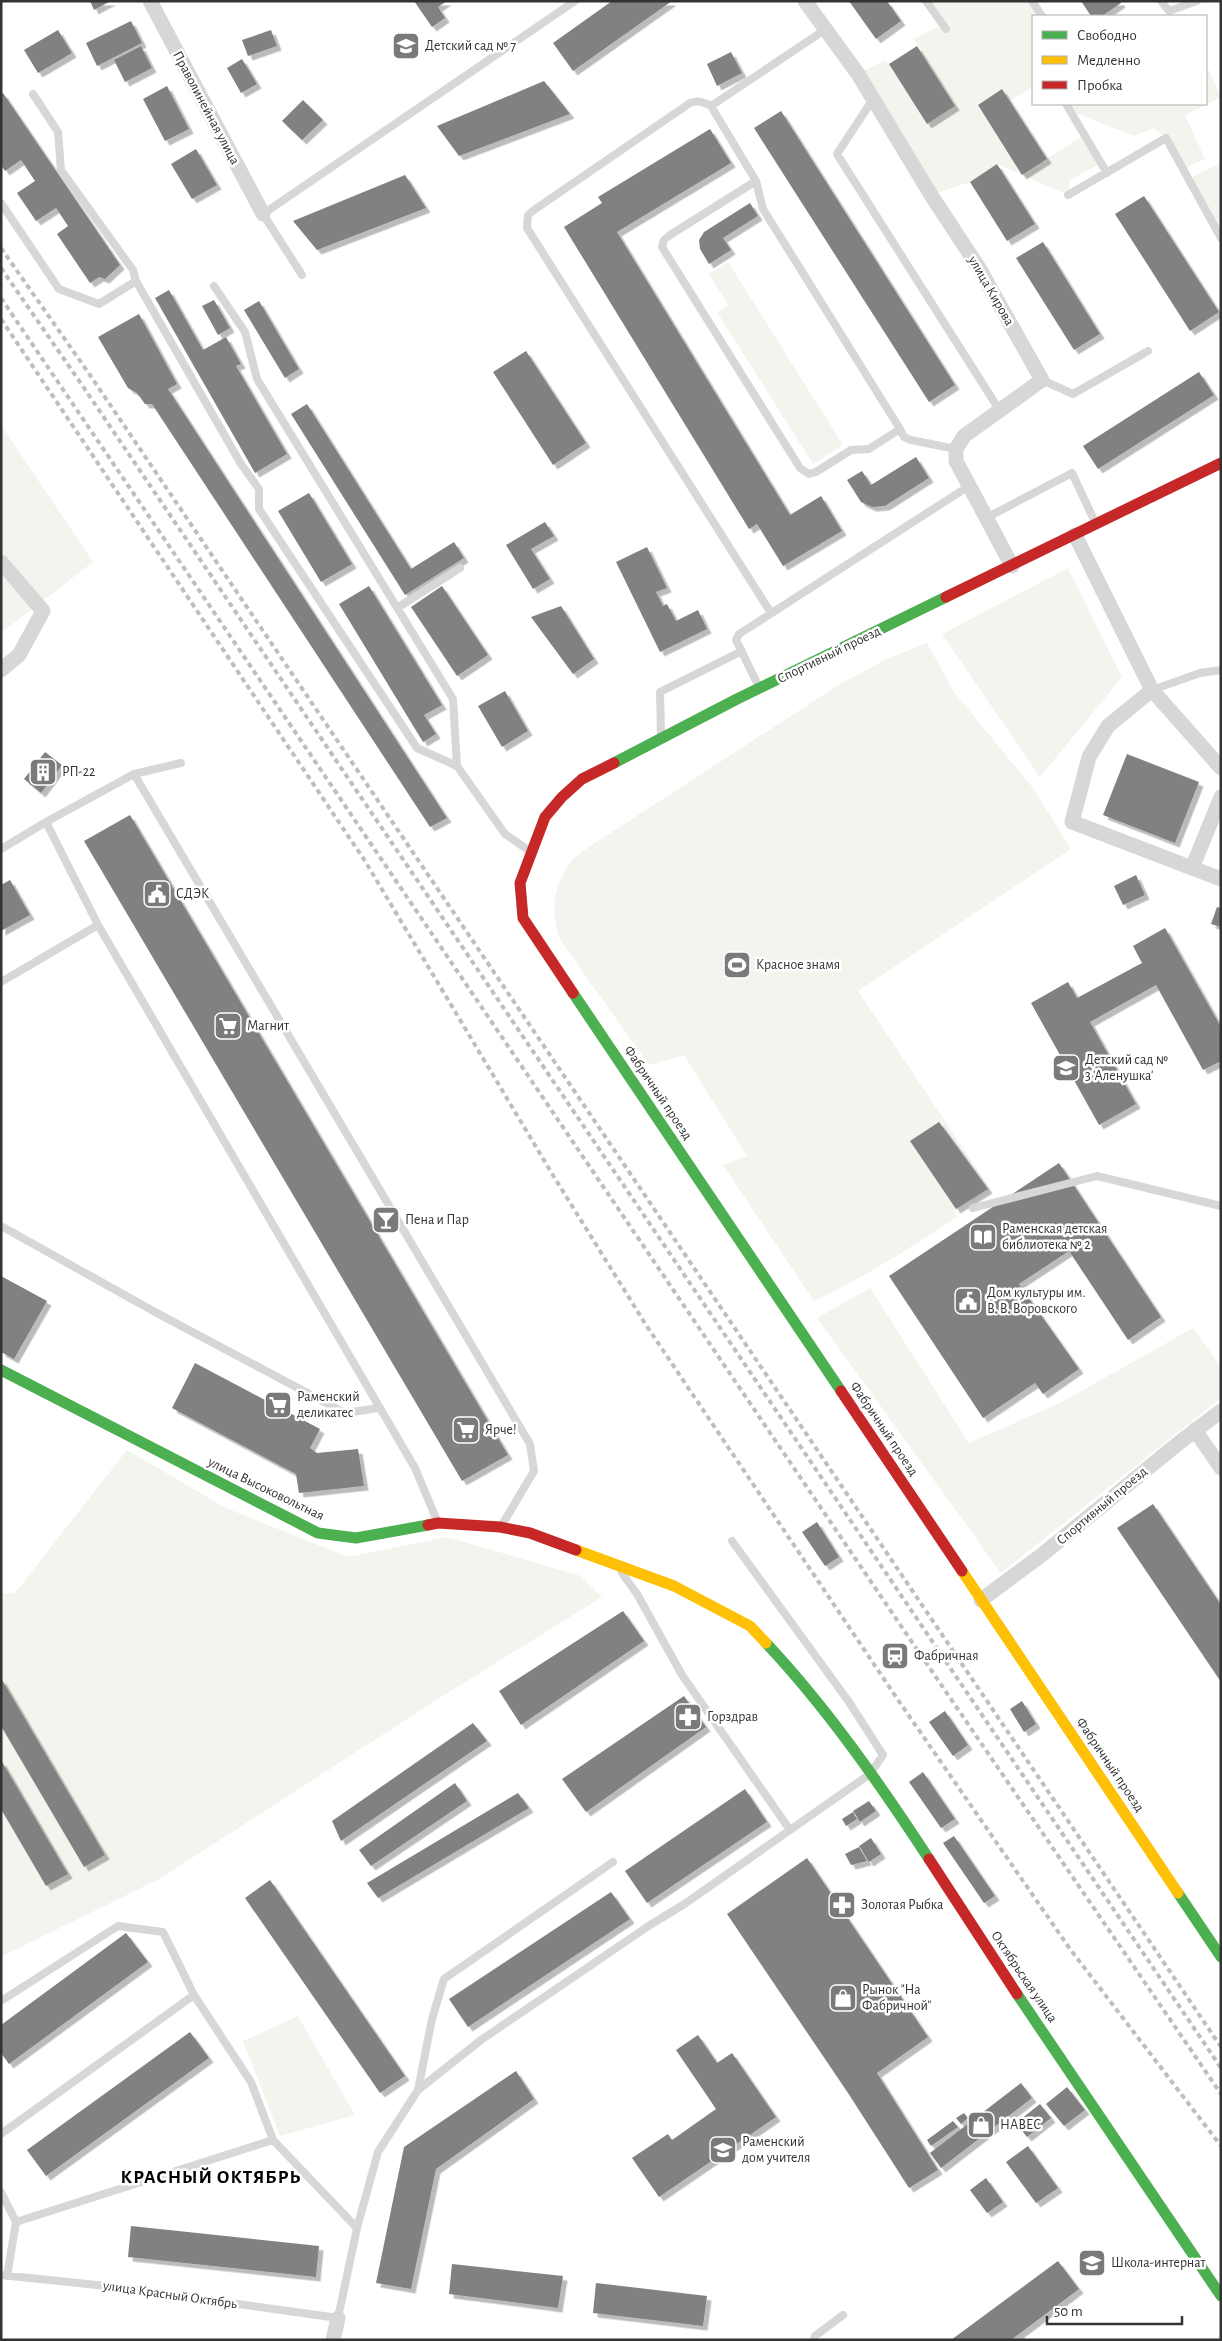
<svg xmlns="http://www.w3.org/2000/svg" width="1222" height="2341" font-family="'Alegreya Sans',sans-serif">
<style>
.green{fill:#f1f5ed}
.building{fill:#818181;filter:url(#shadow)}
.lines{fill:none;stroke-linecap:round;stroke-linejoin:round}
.lane{stroke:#d7d7d7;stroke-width:8}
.street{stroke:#d7d7d7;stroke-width:15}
.fast{stroke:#4caf50;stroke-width:11}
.slow{stroke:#ffc107;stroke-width:11}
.jam{stroke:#c62828;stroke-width:11}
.rail{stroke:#bebebe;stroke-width:4;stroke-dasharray:5 4;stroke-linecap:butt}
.labels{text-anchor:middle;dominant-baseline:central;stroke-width:5;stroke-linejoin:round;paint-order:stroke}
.poi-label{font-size:14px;fill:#333;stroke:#fff;text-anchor:start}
.street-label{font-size:14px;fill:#333;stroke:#fff}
.district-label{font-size:19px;font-weight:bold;letter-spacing:1px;fill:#000;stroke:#fff}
</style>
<defs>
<filter id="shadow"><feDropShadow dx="4.5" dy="4.5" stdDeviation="0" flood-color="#0004"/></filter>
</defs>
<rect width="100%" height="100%" fill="#fff"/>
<!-- green -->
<path class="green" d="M926 1H1032L1042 16H1033V87L1010 101 1002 89 978 105 1022 174 1085 135 1101 163 1070 180 1068 195 997 164 970 182 931 195 858 74 883 61 889 64 927 123 955 106 914 39 943 24Z
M1206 64 1221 97 1185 115 1205 159 1183 169 1166 138 1154 128 1134 136 1070 111 1066 104H1206Z
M1221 163V231L1188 179Z
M728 262 843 445 813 464 717 312 728 305 709 274Z
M1 425 93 562 1 633Z
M1068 568 1122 677 1040 777 942 634Z
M927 643 954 692 1033 788 1071 849 858 991 991 1190 954 1211 957 1217C911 1248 864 1277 814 1301L723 1165 747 1156 684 1055 649 1065 560 940C550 913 553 885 571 862 576 855 585 850 592 845L840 684 889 658Z
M870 1288 969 1443 1060 1403 1193 1328 1221 1367V1398L1001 1573 817 1318Z
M127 1450 226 1508 348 1557 447 1537 581 1576 602 1597 441 1697 161 1878 1 1957V1594L15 1593Z
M298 2016 355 2115 280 2136 243 2041Z"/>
<!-- building -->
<path class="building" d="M90 1H111L94 10Z
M414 1H447L438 7 445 18 432 27Z
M612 1H672L573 71 553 43Z
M849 1H887L901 21 876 39Z
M1081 1H1120L1121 3 1102 16H1091Z
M131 21 142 43 97 66 86 43Z
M58 30 72 53 38 73 24 50Z
M271 30 277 46 248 56 242 40Z
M141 46 152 68 125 82 114 60Z
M917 46 955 106 927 124 889 64Z
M731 52 742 73 717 86 707 64Z
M242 59 257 84 241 93 227 68Z
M544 81 570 114 459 156 437 126Z
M167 86 189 129 165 141 143 99Z
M1002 89 1047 159 1022 175 978 105Z
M3 93 120 265 105 279 99 277 90 283 57 234 68 226 56 208 36 221 17 193 35 181 21 160 5 171 1 165V94Z
M303 100 323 120 302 140 282 121Z
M781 111 955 385 929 402 754 128Z
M710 129 731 163 617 232 790 515 821 496 842 531 783 566 757 524 749 529 564 227 602 203 598 197Z
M196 149 217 185 192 199 171 164Z
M997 164 1035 224 1007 241 970 182Z
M405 175 426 208 317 250 293 221Z
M1144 196 1219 312 1190 331 1115 214Z
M750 203 758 216 723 238 731 250 709 264 700 249 699 240 704 232Z
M1043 242 1100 334 1074 350 1016 258Z
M169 290 203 350 226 337 241 364 236 366 287 454 255 473 155 298Z
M214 300 230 328 218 335 202 306Z
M259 301 299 369 285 378 244 310Z
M139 314 177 384 168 389 447 818 430 827 152 404H145L137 393 128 388 98 337Z
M526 351 586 443 553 465 493 372Z
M1199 372 1214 395 1098 469 1083 446Z
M307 404 411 569 454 542 464 558 405 595 291 414Z
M916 457 929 478 885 506 872 507 861 502 847 480 862 471 871 485Z
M309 493 352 564 321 582 278 511Z
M545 522 554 536 531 549 550 579 533 589 506 545Z
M647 547 667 588 656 592 663 606 667 604 676 621 698 610 707 629 660 652 616 562Z
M369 586 442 705 424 715 436 734 423 742 339 604Z
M442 586 488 655 457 676 411 607Z
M561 606 594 659 573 674 531 617Z
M505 691 528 731 502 747 478 706Z
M45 752 62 765 41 793 24 779Z
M1127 754 1199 782 1175 843 1103 815Z
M130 815 508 1455 462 1481 84 841Z
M1136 875 1145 895 1123 905 1114 886Z
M10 880 30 915 1 931V885Z
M1217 907 1221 908V927L1211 924Z
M1165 928 1221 1027V1061L1203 1070 1156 985 1090 1022 1136 1104 1099 1125 1031 1003 1068 982 1077 998 1142 963 1133 946Z
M939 1122 988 1189 956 1209 910 1141Z
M1059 1163 1161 1317 1128 1340 1069 1251 1019 1284 1079 1369 1043 1394 1035 1383 983 1418 889 1276Z
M1 1276 47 1301 14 1359 1 1352Z
M195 1363 320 1429 310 1448 317 1453 358 1449 364 1486 299 1493 296 1474 172 1408Z
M1153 1504 1221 1605V1682L1117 1528Z
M817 1522 839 1557 825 1566 802 1532Z
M623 1611 644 1641 521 1725 499 1691Z
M1 1678 105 1855 84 1867 1 1726Z
M684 1696 706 1727 586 1812 562 1779Z
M1022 1701 1036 1724 1024 1732 1010 1709Z
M945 1711 968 1745 953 1756 929 1722Z
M473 1723 487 1741 341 1841 332 1821Z
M1 1760 68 1874 46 1886 1 1809Z
M923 1772 955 1819 941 1828 909 1782Z
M455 1783 467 1801 371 1866 359 1850Z
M745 1789 767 1822 647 1903 625 1871Z
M518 1793 529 1808 378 1898 367 1883Z
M869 1801 876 1811 860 1822 853 1811Z
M853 1812 857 1819 846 1826 842 1819Z
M954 1836 995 1896 984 1903 943 1843Z
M871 1838 881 1854 869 1862 859 1846Z
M859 1847 867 1861 851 1865 845 1854Z
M807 1858 928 2037 877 2073 938 2170 909 2188 848 2093 727 1914Z
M270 1880 405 2076 380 2093 245 1898Z
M611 1892 630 1919 468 2027 449 1999Z
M126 1933 148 1962 9 2064 1 2053V2025Z
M190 2032 209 2058 46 2176 27 2150Z
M698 2035 717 2063 732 2053 776 2117 659 2197 632 2158 668 2134 672 2140 716 2109 676 2050Z
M516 2071 534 2099 436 2169 411 2289 376 2283 404 2147Z
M1021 2083 1032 2098 941 2168 930 2153Z
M1067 2087 1085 2110 1064 2126 1046 2104Z
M1040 2104 1051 2118 1027 2137 1016 2123Z
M964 2113 968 2118 961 2124 956 2118Z
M953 2121 958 2127 931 2146 927 2140Z
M1028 2146 1058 2188 1036 2203 1006 2162Z
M986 2178 1003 2202 987 2213 970 2190Z
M131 2226 319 2246 316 2277 128 2257Z
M1058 2261 1079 2289 1011 2340H951Z
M452 2264 563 2276 558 2308 449 2294Z
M596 2283 707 2296 703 2326 593 2313Z"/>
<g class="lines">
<!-- lane -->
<path class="lane" d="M926 1 946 29
M1032 1 1042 16
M1161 1 1169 11 1197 1
M33 94 58 132 61 170 133 270 136 281 241 464 259 489V509L417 748 457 766 505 834 531 852
M873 99 837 154 1000 411
M1066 104 1107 173
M711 106 826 29
M756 181 763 209 900 429
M1068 195 1166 138 1221 238
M1 203 59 289 99 304 136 281
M302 275 263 214 575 1
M214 286 245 332 257 379 453 699 457 766
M1042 380 1073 394 1148 351
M986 518 1072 473 1095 522
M397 608 460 568
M771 613 527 228 528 215 534 210 690 103C698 100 703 102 711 106L756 181 670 235 664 240 662 247 800 468 809 474 816 472 851 450 869 449 900 429 904 437 911 440 956 449
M759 687 736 640 739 634 969 486
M1152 690 1200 673 1221 670
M661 736 660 692 742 651
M134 774 181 763
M46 822 134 774 530 1444 534 1471 502 1525
M1 849 46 822 98 925
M1 982 98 925 415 1468 438 1523
M973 1208 1097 1176 1221 1206
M1 1226 155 1312 345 1413 379 1408
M622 1573 637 1594 682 1675 790 1830
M1 2001 118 1926 163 1932 194 1995 251 2082 273 2140 357 2228
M418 2090 432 2019 444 1979 613 1862
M1 2134 194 1995
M1 2192 16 2222 7 2276
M16 2222 273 2140
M1 2275 116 2287 338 2318 357 2228 378 2152 418 2090 481 2040 650 1925 683 1905 870 1774 883 1755 849 1702 732 1541
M814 2340 815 2336 843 2315"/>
<!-- street -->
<path class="street" d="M150 1 263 214
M805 1 858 74 931 195 979 268 1042 380 964 436 956 449V461L1012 566
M1075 535 1152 690
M1 562 43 611 19 655 1 670
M1221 797 1192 868 1221 879
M1192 868 1072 822 1089 757 1108 726 1152 690 1221 768
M1195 1430 1221 1468
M981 1600 1043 1554 1180 1442 1221 1411
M333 2340 338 2318"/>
<!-- fast -->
<path class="fast" d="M614 763 737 699 946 597
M573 993 841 1391
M1 1370 318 1533 356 1538 428 1525
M766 1643C827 1708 880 1784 929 1859
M1178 1893 1221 1957
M1017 1994 1221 2296"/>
<!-- slow -->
<path class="slow" d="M576 1550 674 1586 750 1626 766 1643
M962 1571 1178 1893"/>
<!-- jam -->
<path class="jam" d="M946 597 1221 463
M573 993 523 918 520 883 545 817 562 797 582 779 614 763
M841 1391 962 1571
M428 1525 438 1523 500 1527 530 1533 576 1550
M929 1859 1017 1994"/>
<!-- rail -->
<path class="rail" d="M1 248 92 378 1221 2047
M1 268 82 385 1221 2068
M1 298 901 1626 1221 2094
M1 319 365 861 551 1172 646 1325 896 1697 1070 1949 1221 2146"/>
</g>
<!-- icons -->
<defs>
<g id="school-square" transform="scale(1.4375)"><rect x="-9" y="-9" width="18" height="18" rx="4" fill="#7a7a7a" stroke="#fff"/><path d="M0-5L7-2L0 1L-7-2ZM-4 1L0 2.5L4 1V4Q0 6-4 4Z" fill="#fff"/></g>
<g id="building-square" transform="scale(1.4375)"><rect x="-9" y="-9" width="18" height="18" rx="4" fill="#7a7a7a" stroke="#fff"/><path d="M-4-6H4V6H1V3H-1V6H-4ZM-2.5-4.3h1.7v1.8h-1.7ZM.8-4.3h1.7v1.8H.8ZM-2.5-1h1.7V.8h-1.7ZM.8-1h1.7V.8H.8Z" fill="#fff"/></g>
<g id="civic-square" transform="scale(1.4375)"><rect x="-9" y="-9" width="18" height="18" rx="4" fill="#7a7a7a" stroke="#fff"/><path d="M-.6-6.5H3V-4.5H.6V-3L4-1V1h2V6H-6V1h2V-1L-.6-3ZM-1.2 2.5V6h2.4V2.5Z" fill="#fff"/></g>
<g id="stadium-square" transform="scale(1.4375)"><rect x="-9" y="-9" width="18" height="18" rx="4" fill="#7a7a7a" stroke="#fff"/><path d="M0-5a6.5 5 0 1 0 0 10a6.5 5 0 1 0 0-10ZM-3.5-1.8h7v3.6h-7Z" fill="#fff"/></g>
<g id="supermarket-square" transform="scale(1.4375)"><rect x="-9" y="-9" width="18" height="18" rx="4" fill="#7a7a7a" stroke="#fff"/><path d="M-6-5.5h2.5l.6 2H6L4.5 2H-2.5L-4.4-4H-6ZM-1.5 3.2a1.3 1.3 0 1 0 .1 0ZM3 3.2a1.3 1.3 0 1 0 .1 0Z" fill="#fff"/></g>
<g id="bar-square" transform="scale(1.4375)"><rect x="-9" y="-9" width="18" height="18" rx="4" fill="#7a7a7a" stroke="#fff"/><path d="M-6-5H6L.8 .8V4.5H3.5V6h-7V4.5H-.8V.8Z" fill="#fff"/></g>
<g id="library-square" transform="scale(1.4375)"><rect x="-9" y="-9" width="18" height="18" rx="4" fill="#7a7a7a" stroke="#fff"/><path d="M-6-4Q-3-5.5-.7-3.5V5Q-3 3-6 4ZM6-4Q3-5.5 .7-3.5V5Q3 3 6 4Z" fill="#fff"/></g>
<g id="station-square" transform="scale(1.4375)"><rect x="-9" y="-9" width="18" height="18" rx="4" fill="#7a7a7a" stroke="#fff"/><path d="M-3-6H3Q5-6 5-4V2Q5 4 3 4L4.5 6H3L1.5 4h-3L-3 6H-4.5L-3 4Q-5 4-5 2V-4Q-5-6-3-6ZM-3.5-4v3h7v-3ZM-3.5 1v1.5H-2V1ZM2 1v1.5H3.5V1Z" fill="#fff"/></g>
<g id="pharmacy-square" transform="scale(1.4375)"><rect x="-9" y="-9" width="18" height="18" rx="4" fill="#7a7a7a" stroke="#fff"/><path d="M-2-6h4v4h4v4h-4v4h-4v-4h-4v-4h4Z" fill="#fff"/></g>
<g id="shop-square" transform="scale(1.4375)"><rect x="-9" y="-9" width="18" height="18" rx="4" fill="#7a7a7a" stroke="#fff"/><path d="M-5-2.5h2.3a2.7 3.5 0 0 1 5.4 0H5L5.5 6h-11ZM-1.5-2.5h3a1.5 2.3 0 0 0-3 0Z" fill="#fff"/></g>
<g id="university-square" transform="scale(1.4375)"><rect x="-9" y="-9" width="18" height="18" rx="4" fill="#7a7a7a" stroke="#fff"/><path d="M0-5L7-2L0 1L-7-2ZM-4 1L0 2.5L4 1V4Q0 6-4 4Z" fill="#fff"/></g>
</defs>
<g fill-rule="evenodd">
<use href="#school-square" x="406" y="46"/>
<use href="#building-square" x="43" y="772"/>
<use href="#civic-square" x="157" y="894"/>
<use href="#stadium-square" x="737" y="965"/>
<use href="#supermarket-square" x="228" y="1026"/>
<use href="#school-square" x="1066" y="1068"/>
<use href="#bar-square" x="386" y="1220"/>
<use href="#library-square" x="983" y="1237"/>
<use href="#civic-square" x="968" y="1301"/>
<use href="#supermarket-square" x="278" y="1405"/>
<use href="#supermarket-square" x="466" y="1430"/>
<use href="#station-square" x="895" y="1656"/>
<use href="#pharmacy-square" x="688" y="1717"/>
<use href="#pharmacy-square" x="842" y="1905"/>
<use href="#shop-square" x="843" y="1998"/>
<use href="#shop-square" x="981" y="2125"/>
<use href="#university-square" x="723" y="2150"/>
<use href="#school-square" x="1092" y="2263"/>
</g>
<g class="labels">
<!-- poi labels -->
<g class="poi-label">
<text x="425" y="46">Детский сад № 7</text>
<text x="62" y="772">РП-22</text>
<text x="176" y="894">СДЭК</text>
<text x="756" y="965">Красное знамя</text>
<text x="247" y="1026">Магнит</text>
<text x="1085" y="1060">Детский сад №<tspan x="1085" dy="16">3 'Аленушка'</tspan></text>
<text x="405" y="1220">Пена и Пар</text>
<text x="1002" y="1229">Раменская детская<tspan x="1002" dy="16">библиотека № 2</tspan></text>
<text x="987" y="1293">Дом культуры им.<tspan x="987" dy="16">В. В. Воровского</tspan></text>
<text x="297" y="1397">Раменский<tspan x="297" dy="16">деликатес</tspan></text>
<text x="485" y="1430">Ярче!</text>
<text x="914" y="1656">Фабричная</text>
<text x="707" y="1717">Горздрав</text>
<text x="861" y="1905">Золотая Рыбка</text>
<text x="862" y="1990">Рынок "На<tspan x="862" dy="16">Фабричной"</tspan></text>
<text x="1000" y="2125">НАВЕС</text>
<text x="742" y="2142">Раменский<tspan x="742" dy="16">дом учителя</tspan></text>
<text x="1111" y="2263">Школа-интернат</text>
</g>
<!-- street labels -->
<g class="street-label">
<text transform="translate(206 108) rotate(62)">Праволинейная улица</text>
<text transform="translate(991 291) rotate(60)">улица Кирова</text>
<text transform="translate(829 655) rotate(-26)">Спортивный проезд</text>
<text transform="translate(658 1093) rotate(56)">Фабричный проезд</text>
<text transform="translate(884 1429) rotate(56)">Фабричный проезд</text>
<text transform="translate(266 1489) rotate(26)">улица Высоковольтная</text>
<text transform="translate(1102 1506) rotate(-40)">Спортивный проезд</text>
<text transform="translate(1110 1765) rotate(56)">Фабричный проезд</text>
<text transform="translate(1024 1977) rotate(56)">Октябрьская улица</text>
<text transform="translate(170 2295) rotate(8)">улица Красный Октябрь</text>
</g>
<!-- district labels -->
<g class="district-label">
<text x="211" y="2177">КРАСНЫЙ ОКТЯБРЬ</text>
</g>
</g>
<!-- border -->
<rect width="1222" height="2341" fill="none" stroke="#333333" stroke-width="5"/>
<!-- legend -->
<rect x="1032" y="15" width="175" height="90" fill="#ffffff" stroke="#adadad"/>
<rect x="1042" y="31" width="25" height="8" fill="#4caf50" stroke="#adadad"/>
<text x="1077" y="40" font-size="15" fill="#333333">Свободно</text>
<rect x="1042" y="56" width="25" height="8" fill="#ffc107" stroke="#adadad"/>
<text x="1077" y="65" font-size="15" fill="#333333">Медленно</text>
<rect x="1042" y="81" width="25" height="8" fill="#c62828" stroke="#adadad"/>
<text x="1077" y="90" font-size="15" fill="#333333">Пробка</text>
<!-- scale -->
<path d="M1047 2316v8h135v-8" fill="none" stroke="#333333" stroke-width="2.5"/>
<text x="1054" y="2316" font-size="15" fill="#333333" stroke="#ffffff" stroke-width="4" paint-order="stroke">50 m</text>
</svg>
